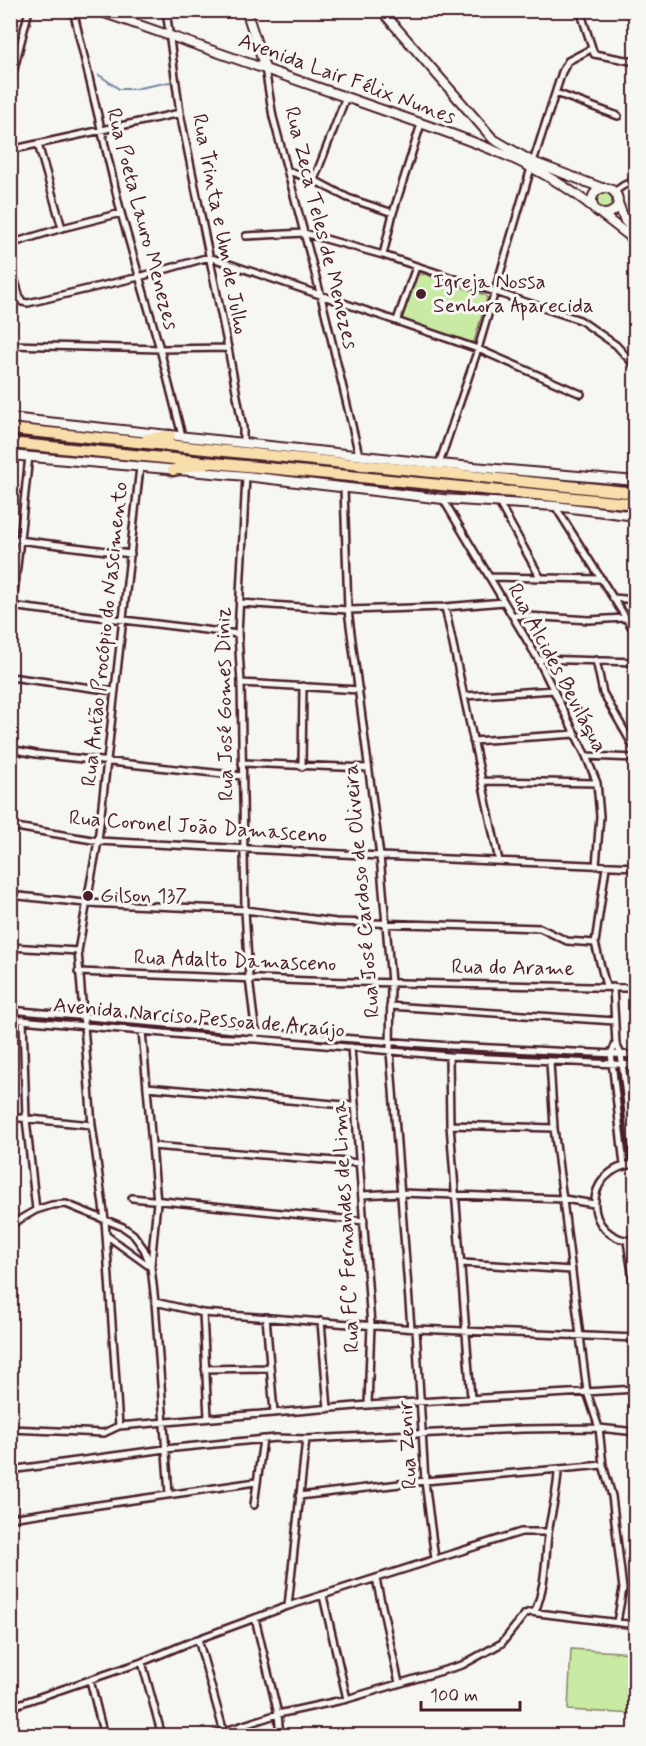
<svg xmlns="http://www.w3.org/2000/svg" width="646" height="1746" font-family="Mynerve,sans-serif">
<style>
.green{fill:#c9eaa3;stroke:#8a8467;stroke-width:1.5}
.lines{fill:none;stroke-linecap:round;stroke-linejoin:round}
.stream{stroke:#7287a0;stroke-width:2}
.street-casing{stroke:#4a1f2b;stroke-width:10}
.secondary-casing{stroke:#4a1f2b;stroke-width:12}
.highway-casing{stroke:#4a1f2b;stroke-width:15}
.street{stroke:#f6f6f2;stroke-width:5}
.secondary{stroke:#f6f6f2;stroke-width:8}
.highway{stroke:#f8deab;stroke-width:10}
.poi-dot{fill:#4a1f2b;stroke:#f6f6f2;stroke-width:2}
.labels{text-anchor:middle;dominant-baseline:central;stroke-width:6;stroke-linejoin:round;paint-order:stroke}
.street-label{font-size:21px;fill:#4a1f2b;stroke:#f6f6f2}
.poi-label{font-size:21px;fill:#4a1f2b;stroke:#f6f6f2;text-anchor:start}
</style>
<rect width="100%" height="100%" fill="#f6f6f2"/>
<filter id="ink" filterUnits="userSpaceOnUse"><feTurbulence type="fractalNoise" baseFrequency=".0167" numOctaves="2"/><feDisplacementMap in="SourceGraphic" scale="12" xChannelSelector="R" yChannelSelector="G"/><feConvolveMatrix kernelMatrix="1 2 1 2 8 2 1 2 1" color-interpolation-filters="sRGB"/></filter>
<g filter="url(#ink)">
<!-- green -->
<path class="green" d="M594 201a9 9 0 1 1 18 0a9 9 0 1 1-18 0Z
M424 274 485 295 487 298 474 342 466 343 401 319 415 277 417 275Z
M571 1649 635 1653V1714L568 1710Z"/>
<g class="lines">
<!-- stream -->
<path class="stream" d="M99 75 119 89H134L170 82"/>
<!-- street casing -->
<g class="street-casing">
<path id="street" d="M73 10 121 213 160 349 182 436
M166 10 180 113 228 348 243 428V443
M580 10 594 54 636 62
M265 68 273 117 321 296 359 455
M10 85 29 10
M556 93 618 116
M38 144 62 228
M10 150 180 113
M533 162 562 72 568 61 591 49
M288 171 314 180 348 198 393 213
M314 180 346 97
M614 192 624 185 636 180
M246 236 304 233 383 255 580 320 616 345 636 367
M10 244 62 228 121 213
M383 255 393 213 421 124
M10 264 20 298 22 302 28 303 139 277 209 257 478 349 581 394
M397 320 416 267
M10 345 160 349 228 348
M439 464 478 349 531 168
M246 476 238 634 241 683 245 910 249 978 256 1035
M344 488 348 610 380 856 391 982 390 1051 411 1328
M443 499 538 659 586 756 597 783 600 816 596 866
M499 503 540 577
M555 506 636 634
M10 539 131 554
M489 577 602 579
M613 598 636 600
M240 603 348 610 445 607 504 602
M10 606 238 634
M445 607 499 861
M512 615 589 620 625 618
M10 631 29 456
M538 659 636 662
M596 660 603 693 636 751
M10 677 114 691
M241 683 359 690
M465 696 554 690
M473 741 576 734
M10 749 36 754 242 776
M586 756 636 758
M242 763 368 768
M302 767 303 686
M482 781 597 783
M10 826 98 841 380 856 636 867
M10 895 85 903 245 910 336 922 540 928 567 941 595 943
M10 947 78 951
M78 972 308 981 636 988
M606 986 595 943 606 867
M613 987 616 1044 611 1053 624 1165
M390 1006 615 1021
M10 1010 256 1032 451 1046 636 1055
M10 1019 207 1037 256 1039 449 1056 636 1065
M23 1019 26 1119 36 1210
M142 1031 157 1202 151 1265
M616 1044 621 1054 634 1164
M351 1047 371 1325 368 1405
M449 1056 450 1125 471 1398
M550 1062 554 1128 587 1392 599 1428 603 1465 612 1496 623 1589 617 1622
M147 1087 355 1106
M10 1117 92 1125
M450 1125 554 1128
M152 1146 360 1163
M636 1164C580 1168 582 1241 636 1241
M362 1195 401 1193 564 1199 594 1204
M132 1198 364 1221
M10 1225 36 1210 52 1205 66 1204 123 1227 133 1234 144 1249 151 1267 155 1302 169 1494
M106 1235 149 1266
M627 1241 636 1298
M462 1263 572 1270
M155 1302 203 1313 416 1329 636 1338
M203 1313 208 1418
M266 1317 274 1412
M321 1321 328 1409
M416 1329 425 1481 435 1559
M205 1369 270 1368
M119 1426 105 1220 92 1125 78 951 98 841 140 467
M10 1429 104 1433 119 1426 368 1405 636 1389
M10 1470 165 1449 276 1438 306 1439 523 1429 599 1428 636 1432
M299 1496 425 1481 603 1465
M254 1505 263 1439
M10 1518 256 1482
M376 1579 399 1683
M323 1596 347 1699
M288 1606 306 1439
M535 1612C546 1584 545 1562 548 1534 551 1512 558 1491 558 1469
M255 1618 278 1714 280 1736
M198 1639 225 1736
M142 1662 162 1736
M90 1680 104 1736
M10 1707 142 1662 198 1639 288 1606 521 1532H548
M210 1736 278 1714 347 1699 462 1665 502 1643 525 1614 530 1612 636 1625"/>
</g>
<!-- secondary casing -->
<g class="secondary-casing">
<path id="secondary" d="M96 10C189 42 282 74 374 107 450 134 533 157 595 209
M246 10 265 68
M381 10 493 139 533 162 602 188
M592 201a13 13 0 1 1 26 0a13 13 0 1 1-26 0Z
M618 203 625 221 636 233
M601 214 636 241
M10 418 439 464 636 481
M10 455 246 476 443 499 555 506 636 516"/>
</g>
<!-- highway casing -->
<g class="highway-casing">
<path id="highway" d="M10 429 636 493
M147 439 170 436
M10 443 636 504
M173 470 205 463"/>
</g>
<!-- street -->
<use href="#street" class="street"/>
<!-- secondary -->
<use href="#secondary" class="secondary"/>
<!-- highway -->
<use href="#highway" class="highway"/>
</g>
</g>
<!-- markers -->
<g class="poi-dot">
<circle cx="421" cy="294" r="6"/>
<circle cx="88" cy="896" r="6"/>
</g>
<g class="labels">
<!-- street labels -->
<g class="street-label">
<text transform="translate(347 79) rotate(20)">Avenida Lair Félix Nunes</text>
<text transform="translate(142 219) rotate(75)">Rua Poeta Lauro Menezes</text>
<text transform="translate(220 224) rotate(79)">Rua Trinta e Um de Julho</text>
<text transform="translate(321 228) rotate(76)">Rua Zeca Teles de Menezes</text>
<text transform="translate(105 634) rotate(-84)">Rua Antão Procópio do Nascimento</text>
<text transform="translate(557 668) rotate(62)">Rua Alcides Beviláqua</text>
<text transform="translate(225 704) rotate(-91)">Rua José Gomes Diniz</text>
<text transform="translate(198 827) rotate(4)">Rua Coronel João Damasceno</text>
<text transform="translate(362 891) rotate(-95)">Rua José Cardoso de Oliveira</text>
<text transform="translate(235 961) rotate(2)">Rua Adalto Damasceno</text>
<text transform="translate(513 968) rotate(1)">Rua do Arame</text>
<text transform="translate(199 1018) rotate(5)">Avenida Narciso Pessoa de Araújo</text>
<text transform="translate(346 1227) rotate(-93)">Rua FCº Fernandes de Lima</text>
<text transform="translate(408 1445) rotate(-93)">Rua Zenir</text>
</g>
<!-- poi labels -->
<g class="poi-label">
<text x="433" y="282">Igreja Nossa<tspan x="433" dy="24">Senhora Aparecida</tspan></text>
<text x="100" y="896">Gilson 137</text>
</g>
</g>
<!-- margin -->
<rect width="646" height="1746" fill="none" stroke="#f6f6f2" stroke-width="36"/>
<rect x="18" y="18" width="610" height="1710" fill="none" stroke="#4a1f2b" stroke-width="2" filter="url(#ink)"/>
<!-- scale -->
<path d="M421 1701v9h99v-9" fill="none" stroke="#4a1f2b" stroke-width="3"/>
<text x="430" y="1701" font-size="18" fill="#4a1f2b" stroke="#f6f6f2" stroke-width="4.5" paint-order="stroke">100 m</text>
</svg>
